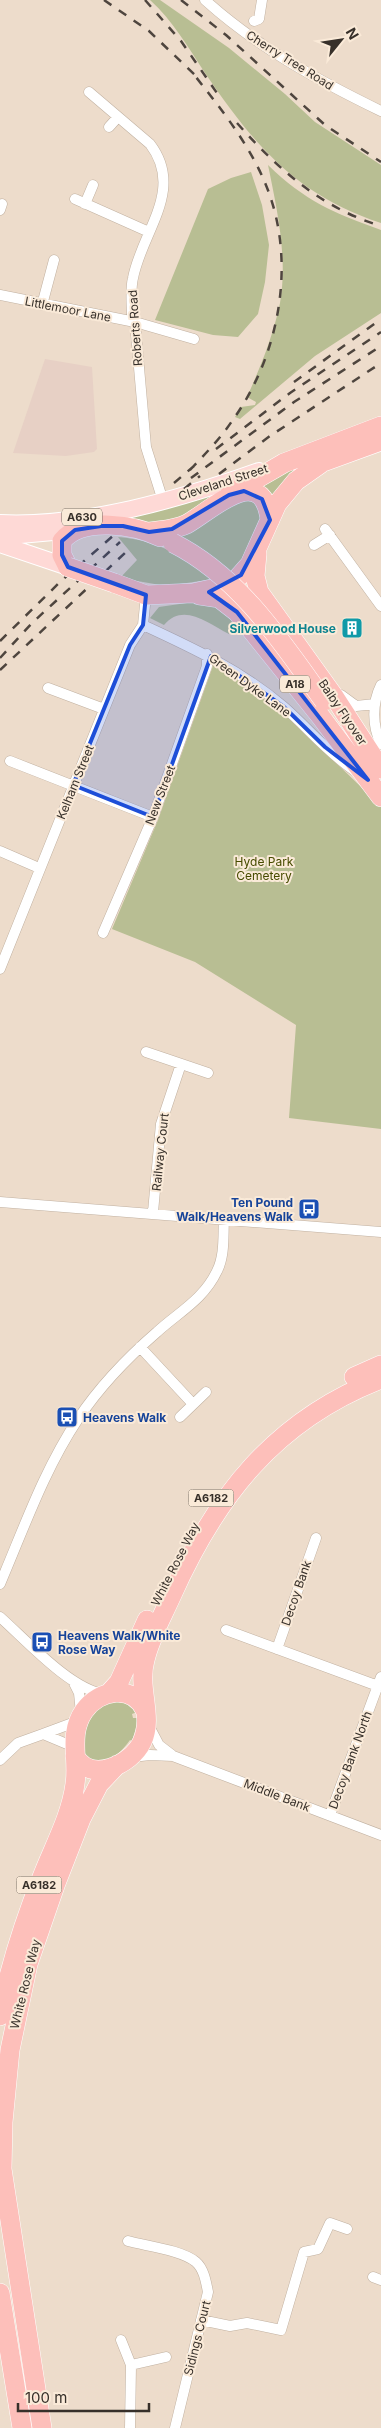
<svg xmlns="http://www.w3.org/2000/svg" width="381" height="2428" font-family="Inter,sans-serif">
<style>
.education{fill:#e7d0c5}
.green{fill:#b8be93}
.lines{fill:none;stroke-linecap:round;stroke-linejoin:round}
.street-casing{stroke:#c1b1a1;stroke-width:11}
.primary-casing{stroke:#fff;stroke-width:18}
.highway-casing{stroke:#fff;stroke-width:20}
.street{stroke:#fff;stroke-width:10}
.primary{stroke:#fed9d6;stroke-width:16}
.highway{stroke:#fdbfba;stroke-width:19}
.rail{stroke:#4e453e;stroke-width:2.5;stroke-dasharray:9 9;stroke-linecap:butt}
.highway-bridge-casing{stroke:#fff;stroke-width:20;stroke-linecap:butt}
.highway-bridge{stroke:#fdbfba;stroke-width:19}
.marked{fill:#1d4ed8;fill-opacity:0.2;stroke:#1d4ed8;stroke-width:4;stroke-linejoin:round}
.labels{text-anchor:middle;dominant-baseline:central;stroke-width:4;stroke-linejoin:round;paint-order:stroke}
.shield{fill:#faead8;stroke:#72685e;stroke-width:1}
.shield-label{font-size:11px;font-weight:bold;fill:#37302a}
.street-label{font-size:12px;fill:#37302a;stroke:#faead8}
.culture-label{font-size:12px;font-weight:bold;fill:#0d838f;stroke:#faead8;text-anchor:end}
.park-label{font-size:12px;fill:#474c01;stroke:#faead8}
.transit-label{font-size:12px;font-weight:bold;fill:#164399;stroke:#faead8;text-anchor:start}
</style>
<rect width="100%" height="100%" fill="#eddccb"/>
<!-- education -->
<path class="education" d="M45 359 92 367 97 449 94 452 66 456 13 453Z"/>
<!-- green -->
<path class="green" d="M150 0H160L229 48 285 94 315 122 381 165V223C296 195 254 145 205 73 188 47 173 21 150 0Z
M268 165C305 201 334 213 381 230V313L315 356 240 419 235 417 241 407 255 405 256 402 247 397C261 366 273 336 280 303 288 258 277 209 268 165Z
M251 172 262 205 269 245 265 282 258 314 238 337 213 335 155 320 208 189 231 178Z
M292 469 295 474 275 495H272L263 486Z
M225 490 186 518 160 525 115 519Z
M250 497 263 513 243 562 228 574 174 535Z
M118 537C161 541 179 555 214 579L166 586 120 578 137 560Z
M207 600 215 602 245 631 229 634C208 623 183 602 164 625L150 618 159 607Z
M214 663 285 714 381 806V1129L289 1118 296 1025 195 962 112 929 158 820Z
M115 1701 130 1703 137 1712 132 1714 133 1718H139L132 1741 130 1740C119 1755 109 1765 87 1758L79 1749C84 1721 86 1710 115 1701Z"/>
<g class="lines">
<!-- street casing -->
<g class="street-casing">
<path id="street" d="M205 0C257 47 319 81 381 111
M254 21 259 19 262 0
M89 92 150 144C185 190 142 231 133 278 130 290 132 305 132 317L135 322 146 447 163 501
M109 127 118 117
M75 199 149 232
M85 204 93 185
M0 210 2 204
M0 295 135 322 194 339
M42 305 54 260
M325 529 381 606
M314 545 330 535
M143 625C193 648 242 671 284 707 308 728 328 753 355 771
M381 685C372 703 372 726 381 744
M48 688 104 709
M341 695 356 706 375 704
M10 761 153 817
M0 851 39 868
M103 933 153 817 207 666V654
M0 969 130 645 143 625 146 595
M146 1052 208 1073
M0 1202 381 1232
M153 1212 161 1124 181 1064
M140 1347 193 1404
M180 1417 206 1392
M0 1584C24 1528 44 1470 78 1419 100 1386 127 1358 157 1332 179 1312 204 1299 217 1271 225 1255 223 1236 224 1219
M0 1617C26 1640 71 1690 104 1694
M226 1630 378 1686
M277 1649 316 1538
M74 1683 79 1693 81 1713
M149 1726 159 1745 172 1755
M74 1747 43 1734 78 1721
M132 1757 150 1755 173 1756 381 1835
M0 1760 18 1743 43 1734
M330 1815 381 1677
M128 2241C146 2246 182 2250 196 2262 204 2269 206 2282 208 2292L175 2428
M373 2277 381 2280
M201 2320 230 2326 247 2323 281 2330 304 2252 318 2249 330 2223 347 2229
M121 2340 131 2365 130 2428
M131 2365 166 2357"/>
</g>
<!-- primary casing -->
<g class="primary-casing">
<path id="primary" d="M0 523C84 527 180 499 259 471
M0 532 20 535 75 530
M0 544 68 567"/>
</g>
<!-- highway casing -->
<g class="highway-casing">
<path id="highway" d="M229 495 284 463 381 426
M149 532C162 530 175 530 187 524 212 510 262 460 270 520
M257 554 255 576 259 592 333 695 381 769
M68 567 62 555V541C82 516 135 525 160 537
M114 583 146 595 193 593 220 587 235 581 250 564 277 504 296 481 323 462 381 441
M199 595 219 598 237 612 321 717 381 797
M354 1377 381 1365
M110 1692 119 1682 147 1620
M75 1756C90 1784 131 1765 142 1742 154 1717 137 1688 145 1660 150 1638 162 1617 171 1597 216 1496 275 1420 381 1379
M0 2016C9 1969 24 1922 42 1877 53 1848 71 1816 75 1784 79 1759 68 1734 84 1711 99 1689 133 1684 145 1710
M0 2293 22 2428
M42 2428 2 2169 3 2122 10 2050 28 1964 56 1883 81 1819 99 1784 117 1765"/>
</g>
<!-- street -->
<use href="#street" class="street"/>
<!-- primary -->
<use href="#primary" class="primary"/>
<!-- highway -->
<use href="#highway" class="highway"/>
<!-- rail -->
<path class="rail" d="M104 0 149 31 196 76
M145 0 181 41 219 96
M181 0 226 35 325 125 381 162
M237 123C278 169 321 208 381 226
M294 382 381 319
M216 449 290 393 381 332
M190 470C205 454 220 439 232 421 278 358 296 268 269 193 253 148 221 109 192 72
M219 474 270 436 381 363
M191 478 294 402 381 346
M174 483 194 466
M184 489 200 476
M0 641 60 582 114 535
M0 658 32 623 120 542
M0 670 126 552"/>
<!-- highway-bridge casing -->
<g class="highway-bridge-casing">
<path id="highway-bridge" d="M173 543C239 576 282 642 324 701
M68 567 114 583"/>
</g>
<!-- highway-bridge -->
<use href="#highway-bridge" class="highway-bridge"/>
</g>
<!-- marked area -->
<path class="marked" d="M244 491 262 499 270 520 241 575 209 592 237 612 368 780 325 747 284 707 211 656 153 817 73 785 130 645 143 625 146 595 68 567 62 555V541L75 530 101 526H123L149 532 172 529 229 495Z"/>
<!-- icons -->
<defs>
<g id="building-square" transform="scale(1.125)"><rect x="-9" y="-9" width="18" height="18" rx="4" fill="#0f9aa8" stroke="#faead8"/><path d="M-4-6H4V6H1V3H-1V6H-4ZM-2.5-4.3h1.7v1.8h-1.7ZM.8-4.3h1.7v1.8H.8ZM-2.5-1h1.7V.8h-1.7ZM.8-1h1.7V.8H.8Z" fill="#fff"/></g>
<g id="bus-square" transform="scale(1.125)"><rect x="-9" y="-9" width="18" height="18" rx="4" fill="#1a4fb4" stroke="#faead8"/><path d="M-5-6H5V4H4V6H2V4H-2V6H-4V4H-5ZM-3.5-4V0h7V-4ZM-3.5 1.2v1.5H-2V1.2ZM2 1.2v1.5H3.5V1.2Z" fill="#fff"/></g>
</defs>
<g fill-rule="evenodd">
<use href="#building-square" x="352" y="628"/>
<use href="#bus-square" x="309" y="1209"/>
<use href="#bus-square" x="67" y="1417"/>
<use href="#bus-square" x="42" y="1642"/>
</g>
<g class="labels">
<!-- shield labels -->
<g class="shield">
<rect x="62" y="508.5" width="40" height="17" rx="4"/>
<rect x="280" y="675.5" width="30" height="17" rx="4"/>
<rect x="188.5" y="1489.5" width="45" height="17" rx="4"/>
<rect x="16.5" y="1876.5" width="45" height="17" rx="4"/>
</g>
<g class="shield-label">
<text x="82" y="517">A630</text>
<text x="295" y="684">A18</text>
<text x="211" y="1498">A6182</text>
<text x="39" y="1885">A6182</text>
</g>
<!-- street labels -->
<g class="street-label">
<text transform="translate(290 60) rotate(32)">Cherry Tree Road</text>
<text transform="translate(68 309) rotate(11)">Littlemoor Lane</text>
<text transform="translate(135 328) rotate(-94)">Roberts Road</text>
<text transform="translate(223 482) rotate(-18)">Cleveland Street</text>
<text transform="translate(250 685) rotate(36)">Green Dyke Lane</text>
<text transform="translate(343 712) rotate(56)">Balby Flyover</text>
<text transform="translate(75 782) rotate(-68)">Kelham Street</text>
<text transform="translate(160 795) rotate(-69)">New Street</text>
<text transform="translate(160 1152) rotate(-84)">Railway Court</text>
<text transform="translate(175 1564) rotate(-63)">White Rose Way</text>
<text transform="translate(296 1593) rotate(-71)">Decoy Bank</text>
<text transform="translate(350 1760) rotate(-70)">Decoy Bank North</text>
<text transform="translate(277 1795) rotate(21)">Middle Bank</text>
<text transform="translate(25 1984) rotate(-76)">White Rose Way</text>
<text transform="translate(197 2338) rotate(-76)">Sidings Court</text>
</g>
<!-- culture labels -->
<g class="culture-label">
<text x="336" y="628">Silverwood House</text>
</g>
<!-- park labels -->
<g class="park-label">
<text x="264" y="861">Hyde Park<tspan x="264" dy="14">Cemetery</tspan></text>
</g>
<!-- transit labels -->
<g class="transit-label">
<text x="293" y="1202" text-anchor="end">Ten Pound<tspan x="293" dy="14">Walk/Heavens Walk</tspan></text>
<text x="83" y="1417">Heavens Walk</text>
<text x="58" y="1635">Heavens Walk/White<tspan x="58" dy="14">Rose Way</tspan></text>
</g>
</g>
<!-- north arrow -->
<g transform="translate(341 40) rotate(60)" stroke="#faead8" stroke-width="4" paint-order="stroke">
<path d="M0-4L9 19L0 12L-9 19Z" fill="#37302a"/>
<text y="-8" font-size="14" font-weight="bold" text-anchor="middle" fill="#37302a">N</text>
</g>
<!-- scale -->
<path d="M18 2403v8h131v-8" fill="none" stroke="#37302a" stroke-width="2.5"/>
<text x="25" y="2403" font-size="15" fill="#37302a" stroke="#faead8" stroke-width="4" paint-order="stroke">100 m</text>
</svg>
